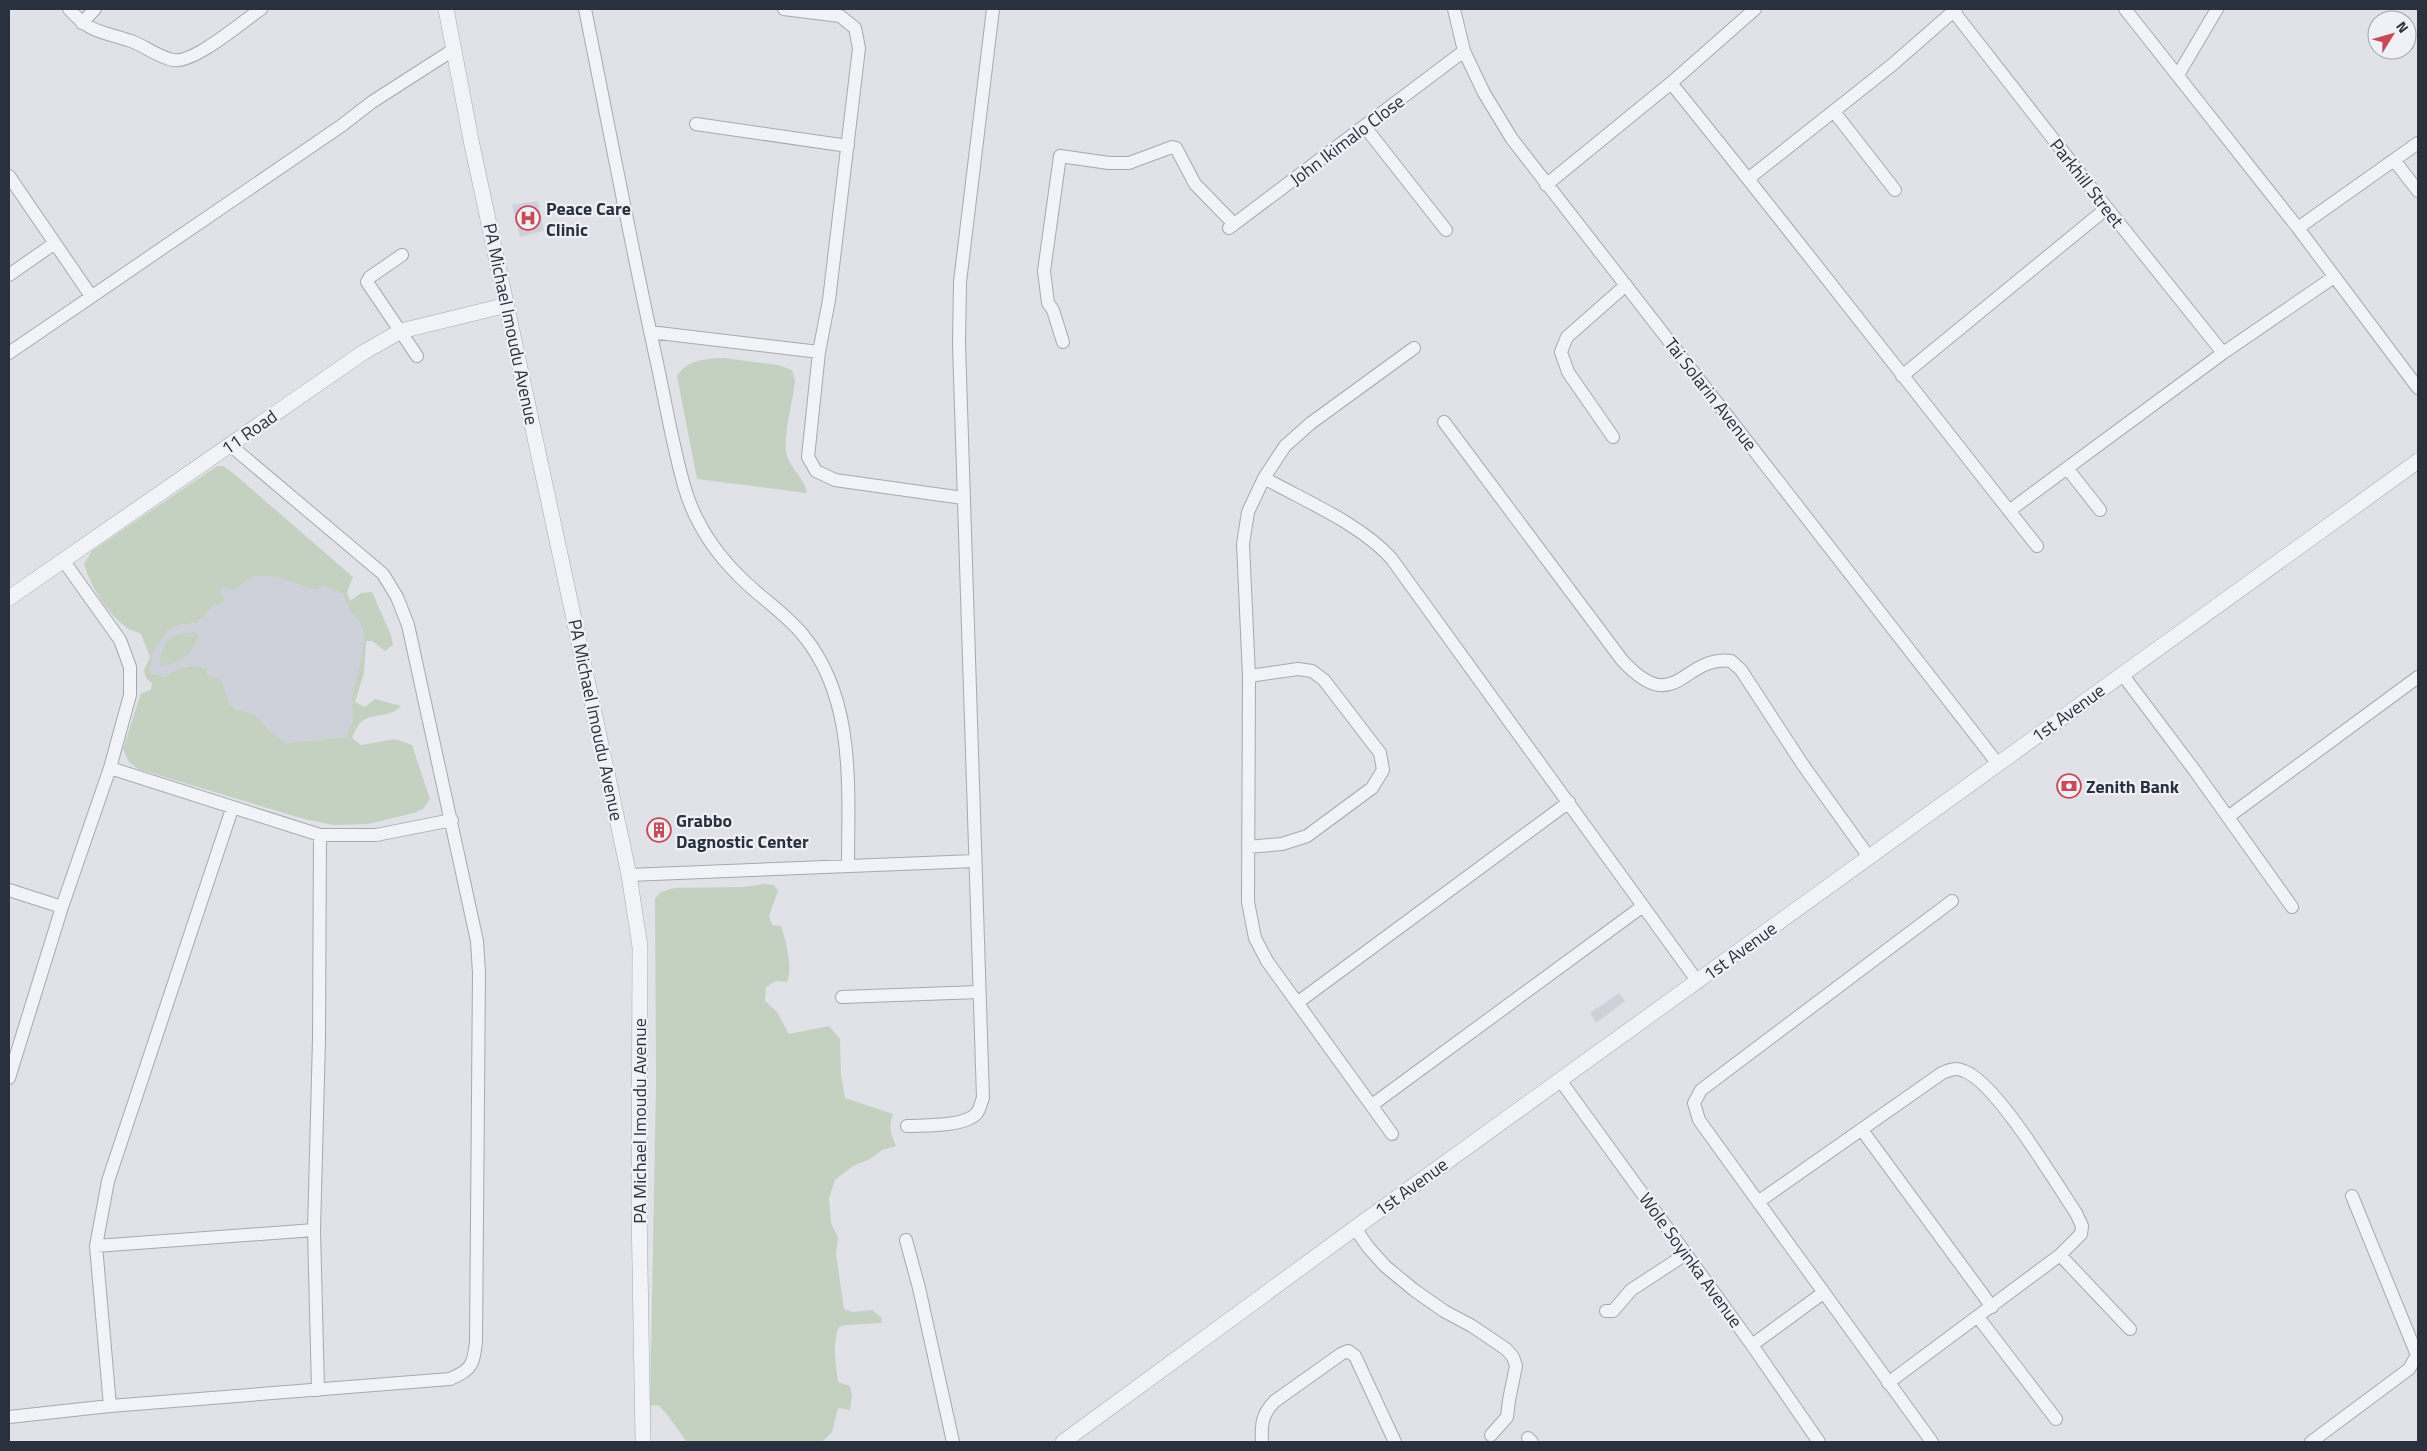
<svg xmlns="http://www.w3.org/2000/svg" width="2427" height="1451" font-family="'Titillium Web',sans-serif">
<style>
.built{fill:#ced1da}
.green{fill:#c4d1c1;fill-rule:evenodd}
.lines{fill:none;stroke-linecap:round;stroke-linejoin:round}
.minor-casing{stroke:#a5a9b2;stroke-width:14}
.tertiary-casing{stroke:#a5a9b2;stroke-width:16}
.minor{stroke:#f2f3f6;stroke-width:12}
.tertiary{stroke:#f2f3f6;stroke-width:15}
.labels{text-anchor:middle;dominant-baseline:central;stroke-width:4.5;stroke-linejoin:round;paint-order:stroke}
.street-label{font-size:18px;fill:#29303e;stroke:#eff1f6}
.poi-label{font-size:18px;font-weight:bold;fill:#29303e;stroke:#eff1f6;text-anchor:start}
</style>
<rect width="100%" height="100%" fill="#e0e2e8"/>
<!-- built -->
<path class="built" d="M538 201 544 231 520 237 512 205Z
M253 576 277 577 316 590 324 586 343 594 350 611 360 623 364 634 362 655 351 700 353 719 346 737 286 743 267 728 254 714 235 709 229 703 222 682 210 678 207 674 208 669 203 666H186L166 677 150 673 151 654 168 630 179 625 197 623 215 604 225 598 221 594V585L234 591Z
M1619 993 1625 1001 1596 1023 1590 1013Z"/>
<!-- green -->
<path class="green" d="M724 358 778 365 792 370 795 380C793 402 784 430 786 451 788 467 805 478 807 493L697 479 677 376C688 359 705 359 724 358Z
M217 466H223L233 473 353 577 347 592 350 601 361 593 372 592 391 635 393 645 385 651 372 641H366L364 673 355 702 365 707 375 699 401 706C390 719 371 712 360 723 357 727 354 733 352 738L361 745 395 739 412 745 430 799 423 809 414 813 368 824 334 825 304 819 138 769 129 762 123 749 141 693 151 690 152 683 146 678 144 670 150 657 141 634C136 631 131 631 127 628 107 613 91 587 84 564L92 551ZM253 576 277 577 316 590 324 586 343 594 350 611 360 623 364 634 362 655 351 700 353 719 346 737 286 743 267 728 254 714 235 709 229 703 222 682 215 676 213 679 207 674 208 669C194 661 178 668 166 677L150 673 152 654 168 630 179 625 197 623 215 604H221L225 598 221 594V586L234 591Z
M194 632 199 636C190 656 182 662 160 666 163 639 167 634 194 632Z
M764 884 774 885 778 891 769 916 772 925 781 926C786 940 793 969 787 982L776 981 766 987 765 1001 777 1012 789 1034 829 1026 840 1039 841 1075 845 1098 893 1114C888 1126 891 1135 896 1146L882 1150 870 1159 853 1166 835 1180 829 1198 831 1223 838 1237 836 1254 844 1309 853 1312 872 1310 881 1317 882 1323 846 1325 839 1327C832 1342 836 1366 838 1382L850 1386 852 1395 850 1410 838 1408 832 1432 822 1442H687L666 1413 658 1405 650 1406 656 1085 655 899 661 892 674 888 743 887Z"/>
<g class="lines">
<!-- minor casing -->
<g class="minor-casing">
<path id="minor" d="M69 9C91 34 102 31 131 41 145 46 158 57 173 60 194 64 243 21 261 9
M585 9C609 127 631 245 657 363 666 405 673 448 685 489 695 522 714 551 738 575 758 596 784 612 803 635 856 699 848 788 848 865
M784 9 840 16 855 28 859 48 829 300 819 352 808 457 816 471 835 480 963 498
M1454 9 1464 51 1484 93 1512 139 1998 764
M2125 9 2298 228 2418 388
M1954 12 2107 208 2223 353
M82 23 95 9
M2178 75 2217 9
M1671 83C1795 236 1915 392 2037 546
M1835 113 1895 190
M696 124 848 146
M1365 127 1446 230
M2394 160 2418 191
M9 176 91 296
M1748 179 1892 65 1956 9
M1546 185 1671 83 1755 9
M1229 228 1464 51
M2298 228 2418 143
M402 255 370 277 367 282 417 356
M9 275 55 243
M650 332 819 352
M1063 342 1053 310 1048 303 1044 271 1060 156 1109 163H1129L1172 147 1176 148 1195 184 1234 224
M9 353 341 126 372 102 453 50
M1902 376 2107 208
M1444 422 1622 660C1676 719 1682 655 1731 661L1741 670 1803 765 1869 857
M1613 437 1568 372 1561 352 1567 337 1626 285
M2067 468 2100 510
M1264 478C1305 501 1359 523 1391 558L1698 982
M2009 511 2223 353 2334 277
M2122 674 2195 771 2292 907
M110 768 320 835H376L452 820
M2228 817 2418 677
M1248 847 1282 844 1307 836 1372 788 1383 770 1380 753 1324 680 1312 671 1298 669 1249 676
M629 875 975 861
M9 890 62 907
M842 997 979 992
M1297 1003 1569 802
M9 1078 62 907 110 768 130 695V667L120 640 63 560
M1560 1080 1752 1345 1819 1442
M1372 1105 1643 906
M907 1126C925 1125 965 1127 977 1113 980 1109 981 1102 983 1098L959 344 960 282 993 9
M1862 1130 1992 1307
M1392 1134 1267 961 1255 938 1248 902 1249 676 1243 544 1248 512 1264 478 1285 446 1311 423 1414 348
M1758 1202 1942 1073C1950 1070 1956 1067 1964 1071 1996 1082 2055 1182 2076 1213L2082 1226 2081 1234 2060 1255 1888 1383
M1355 1228 1368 1247 1385 1266 1414 1290 1444 1311 1472 1326 1506 1349 1513 1357 1516 1366 1509 1400 1507 1417 1491 1435
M906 1240 919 1288 953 1442
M96 1246 314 1230
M2060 1255 2130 1329
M1606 1311H1613L1631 1290 1686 1254
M1978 1317 2056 1419
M1752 1345 1823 1293
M318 1390 314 1230 319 1039 320 835
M110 1406 96 1246 108 1181 232 809
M9 1417 110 1406 450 1379C472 1369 473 1366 476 1342L479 973 477 941 408 625 397 597 383 574 230 445
M1528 1438 1532 1442
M1262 1442C1261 1424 1262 1414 1275 1401L1341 1354 1348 1351 1355 1356 1395 1442
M1932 1442 1699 1120 1694 1103 1701 1090 1952 901
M2311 1442 2409 1369 2417 1355 2352 1196"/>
</g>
<!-- tertiary casing -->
<g class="tertiary-casing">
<path id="tertiary" d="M446 9 472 145 629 875 640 947 639 1208 643 1442
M9 598 364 352 401 331 507 305
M1063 1442 1355 1228 2418 461"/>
</g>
<!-- minor -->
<use href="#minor" class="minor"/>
<!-- tertiary -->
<use href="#tertiary" class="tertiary"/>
</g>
<!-- icons -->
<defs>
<g id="hospital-ring" transform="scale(1.25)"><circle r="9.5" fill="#eff1f6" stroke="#c74a57" stroke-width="1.5"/><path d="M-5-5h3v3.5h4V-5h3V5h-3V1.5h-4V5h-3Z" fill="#c74a57"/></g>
<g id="bank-ring" transform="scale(1.25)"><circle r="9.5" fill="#eff1f6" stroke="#c74a57" stroke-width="1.5"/><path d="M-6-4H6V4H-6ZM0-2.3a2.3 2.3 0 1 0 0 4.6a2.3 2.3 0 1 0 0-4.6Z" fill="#c74a57"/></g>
<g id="building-ring" transform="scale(1.25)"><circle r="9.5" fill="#eff1f6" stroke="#c74a57" stroke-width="1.5"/><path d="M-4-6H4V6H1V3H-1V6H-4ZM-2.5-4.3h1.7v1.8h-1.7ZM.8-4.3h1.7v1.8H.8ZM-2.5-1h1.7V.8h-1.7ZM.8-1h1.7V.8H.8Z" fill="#c74a57"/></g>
</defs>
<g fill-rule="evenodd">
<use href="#hospital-ring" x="528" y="218"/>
<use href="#bank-ring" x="2069" y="786"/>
<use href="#building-ring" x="659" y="830"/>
</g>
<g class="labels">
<!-- street labels -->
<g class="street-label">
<text transform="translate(1347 140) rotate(-37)">John Ikimalo Close</text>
<text transform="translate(2087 183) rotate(52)">Parkhill Street</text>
<text transform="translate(511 324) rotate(78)">PA Michael Imoudu Avenue</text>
<text transform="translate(1711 394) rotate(52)">Tai Solarin Avenue</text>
<text transform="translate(249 432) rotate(-35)">11 Road</text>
<text transform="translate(2068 713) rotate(-36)">1st Avenue</text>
<text transform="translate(596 720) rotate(78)">PA Michael Imoudu Avenue</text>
<text transform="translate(1740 951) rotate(-36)">1st Avenue</text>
<text transform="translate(639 1121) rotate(-90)">PA Michael Imoudu Avenue</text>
<text transform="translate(1411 1187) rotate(-36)">1st Avenue</text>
<text transform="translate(1691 1260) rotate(54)">Wole Soyinka Avenue</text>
</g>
<!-- poi labels -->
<g class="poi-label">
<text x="546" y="208">Peace Care<tspan x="546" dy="21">Clinic</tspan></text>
<text x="2086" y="786">Zenith Bank</text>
<text x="676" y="820">Grabbo<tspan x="676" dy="21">Dagnostic Center</tspan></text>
</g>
</g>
<!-- border -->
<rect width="2427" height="1451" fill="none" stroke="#29303e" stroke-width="20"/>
<!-- north arrow -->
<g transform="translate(2392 35) rotate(53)"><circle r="24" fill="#eff1f6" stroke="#a0a4ac"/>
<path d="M0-4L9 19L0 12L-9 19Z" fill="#c74a57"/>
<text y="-8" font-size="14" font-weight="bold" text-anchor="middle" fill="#29303e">N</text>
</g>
</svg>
